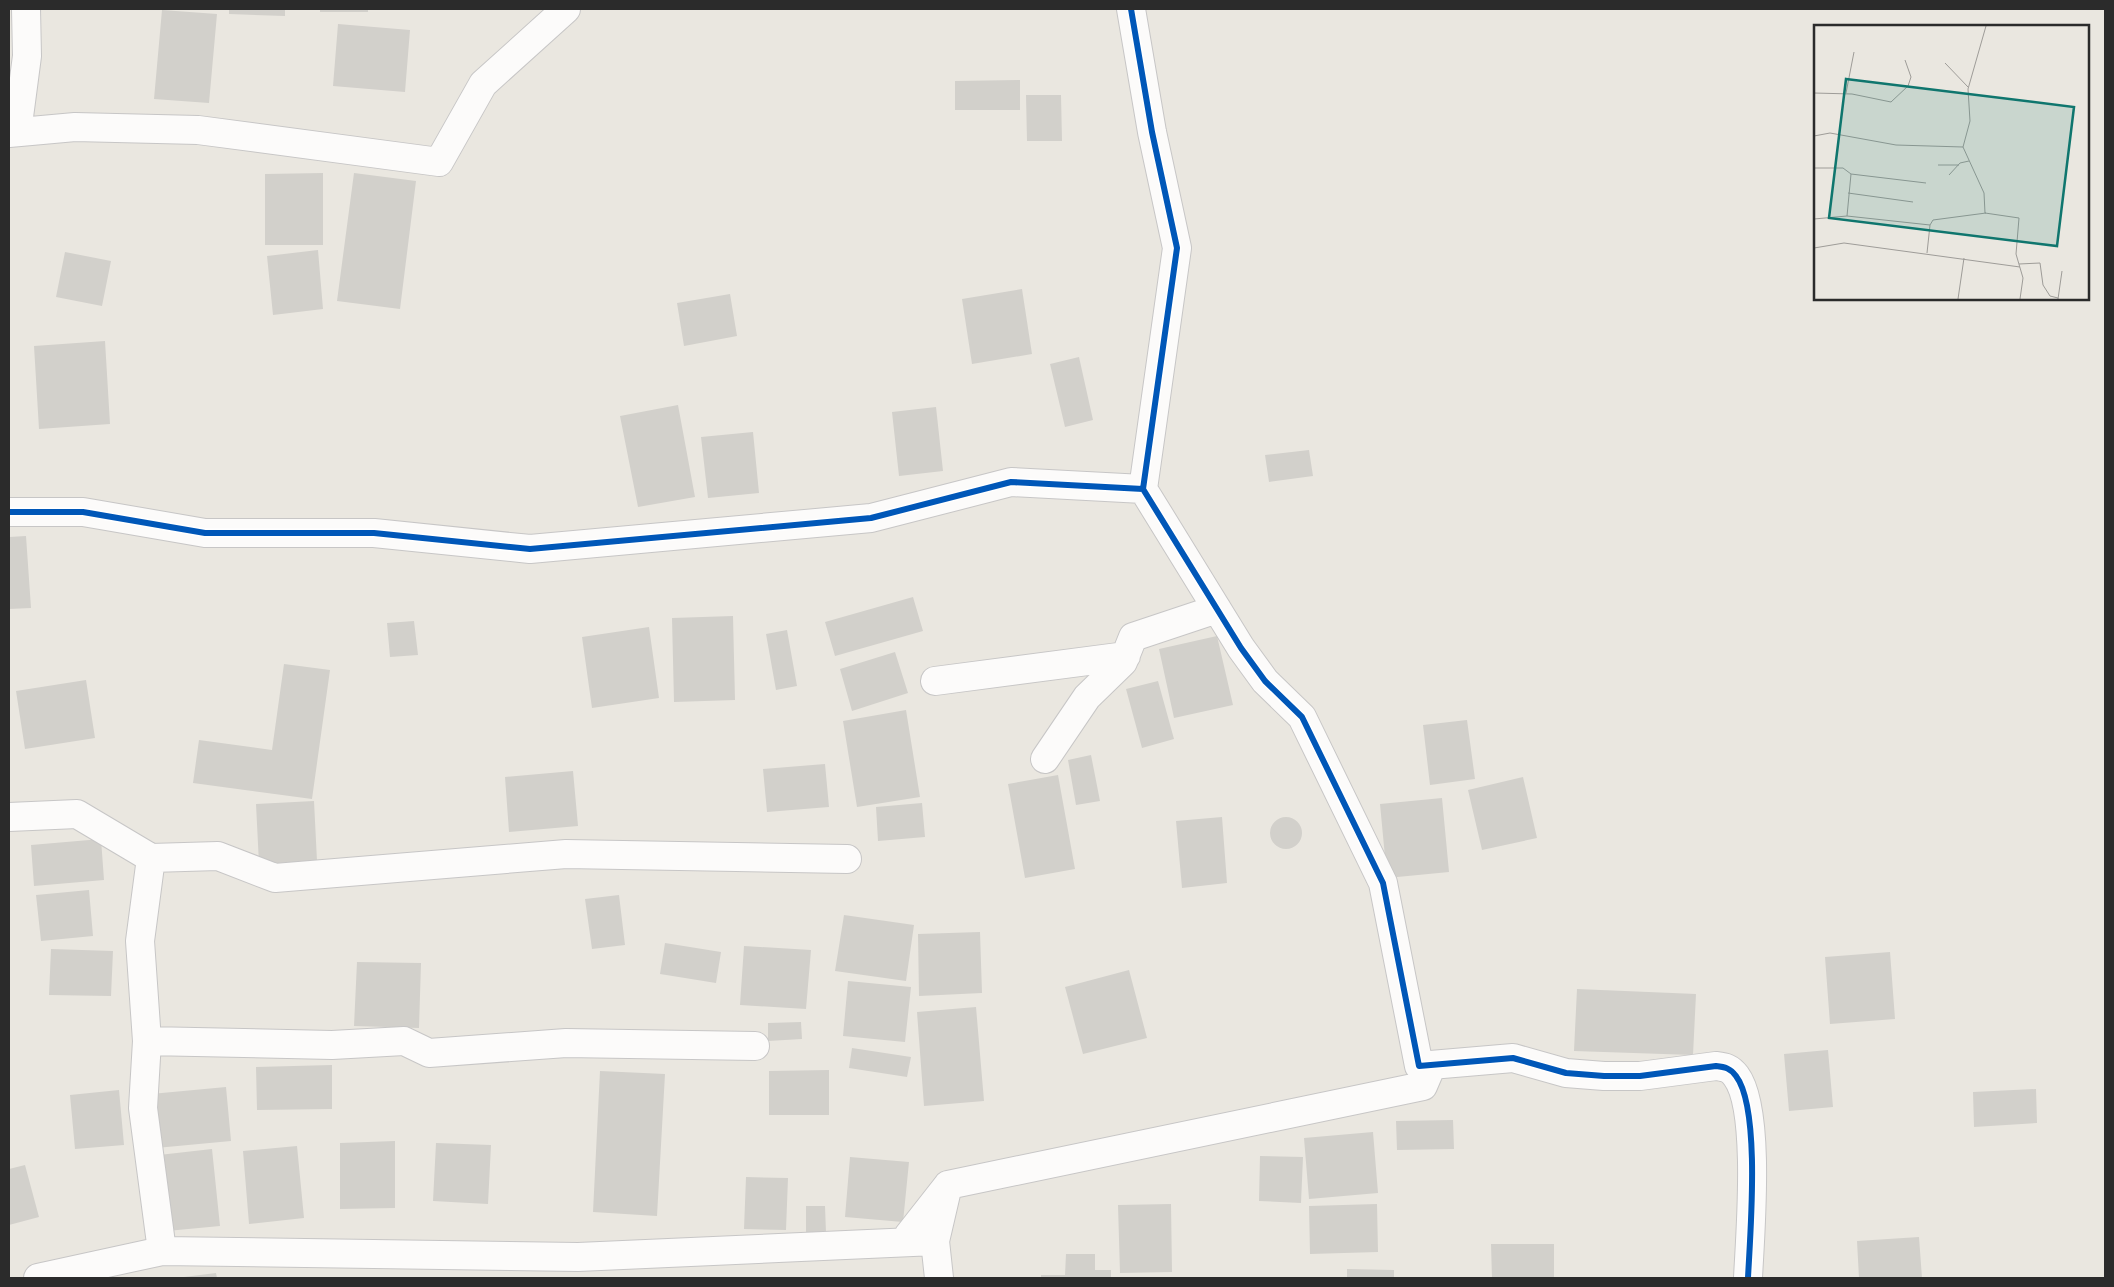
<svg xmlns="http://www.w3.org/2000/svg" width="2114" height="1287" font-family="'Golos Text',sans-serif">
<style>
.building{fill:#d2d0cb}
.lines{fill:none;stroke-linecap:round;stroke-linejoin:round}
.minor-casing{stroke:#c7c6c6;stroke-width:30}
.minor{stroke:#fcfbfa;stroke-width:28}
.cycleway-casing{stroke:#fff;stroke-width:9}
.cycleway{stroke:#0057b8;stroke-width:6}
.inset-road{fill:none;stroke:#9e9c98;stroke-width:1}
.view{fill:#0f766e;fill-opacity:0.15;stroke:#0f766e;stroke-width:2.5}
.inset-edge{fill:none;stroke:#2b2b2b;stroke-width:2.5}
</style>
<rect width="100%" height="100%" fill="#eae7e0"/>
<!-- building -->
<path class="building" d="M229 9H285V16L229 14Z
M320 9H368V12H320Z
M162 10 217 14 209 103 154 99Z
M338 24 410 30 405 92 333 86Z
M1020 80V110H955V81Z
M1026 95H1061L1062 141H1027Z
M323 173V245H265V174Z
M354 173 416 181 400 309 337 301Z
M318 250 323 309 273 315 267 256Z
M65 252 111 261 102 306 56 297Z
M1022 289 1032 354 972 364 962 299Z
M730 294 737 336 684 346 677 303Z
M105 341 110 424 39 429 34 346Z
M1079 357 1093 420 1065 427 1050 364Z
M678 405 695 497 638 507 620 416Z
M936 407 943 471 899 476 892 412Z
M753 432 759 493 708 498 701 437Z
M1309 450 1313 476 1269 482 1265 455Z
M26 536 31 608 9 609V537Z
M913 597 923 631 835 656 825 622Z
M733 616 735 700 674 702 672 618Z
M414 621 418 655 390 657 387 623Z
M649 627 659 698 592 708 582 637Z
M787 630 797 686 776 690 766 634Z
M1217 636 1233 705 1174 718 1159 649Z
M895 652 908 693 852 711 840 669Z
M284 664 330 670 312 799 193 783 199 740 272 750Z
M86 680 95 738 25 749 16 691Z
M1158 681 1174 739 1142 748 1126 689Z
M906 710 920 797 857 807 843 721Z
M1467 720 1475 779 1430 785 1423 725Z
M1091 755 1100 801 1076 805 1068 760Z
M825 764 829 807 767 812 763 769Z
M573 771 578 826 509 832 505 777Z
M1058 775 1075 869 1025 878 1008 784Z
M1523 777 1537 838 1482 850 1468 790Z
M1442 798 1449 872 1387 878 1380 804Z
M314 801 317 861 259 864 256 804Z
M922 803 925 837 878 841 876 807Z
M1222 817 1227 883 1182 888 1176 821Z
M1270 833a16 16 0 1 1 32 0a16 16 0 1 1-32 0Z
M101 839 104 880 34 886 31 845Z
M89 890 93 936 41 941 36 895Z
M619 895 625 945 592 949 585 899Z
M844 915 914 925 906 981 835 971Z
M980 932 982 993 919 996 918 934Z
M665 943 721 952 716 983 660 974Z
M744 946 811 950 806 1009 740 1005Z
M51 949 113 951 111 996 49 995Z
M1890 952 1895 1019 1830 1024 1825 957Z
M357 962 421 963 419 1028 354 1026Z
M1129 970 1147 1038 1083 1054 1065 987Z
M848 981 911 987 905 1042 843 1036Z
M1577 989 1696 994 1693 1055 1574 1051Z
M976 1007 984 1101 924 1106 917 1012Z
M801 1022 802 1039 768 1041V1023Z
M852 1048 911 1057 907 1077 849 1068Z
M1828 1050 1833 1107 1789 1111 1784 1054Z
M332 1065V1109L257 1110 256 1067Z
M829 1070V1115H769V1071Z
M600 1071 665 1074 657 1216 593 1212Z
M226 1087 231 1141 156 1148 151 1094Z
M2036 1089 2037 1123 1974 1127 1973 1092Z
M119 1090 124 1145 75 1149 70 1095Z
M1453 1120 1454 1149 1397 1150 1396 1121Z
M1373 1132 1378 1193 1309 1199 1304 1138Z
M395 1141V1208L340 1209V1143Z
M436 1143 491 1145 488 1204 433 1201Z
M297 1146 304 1218 249 1224 243 1151Z
M212 1149 220 1226 167 1231 159 1155Z
M1260 1156 1303 1157 1301 1203 1259 1201Z
M850 1157 909 1162 903 1222 845 1217Z
M25 1165 39 1217 9 1225V1169Z
M746 1177 788 1178 786 1230 744 1229Z
M1171 1204 1172 1272 1120 1273 1118 1205Z
M1377 1204 1378 1252 1310 1254 1309 1206Z
M806 1206H825L826 1233H806Z
M1919 1237 1922 1278H1859L1857 1241Z
M1491 1244H1554V1278H1492Z
M1066 1254H1095V1270H1111V1278H1041V1275H1065Z
M1347 1269 1394 1270V1278H1347Z
M216 1273 217 1278H185L184 1277Z"/>
<g class="lines">
<!-- minor casing -->
<g class="minor-casing">
<path id="minor" d="M17 132 27 56 26 9
M9 133 75 127 198 130 439 162 483 84 566 9
M1143 489 1241 648 1265 681 1302 717 1383 883 1419 1066 1513 1058 1566 1073 1604 1076H1640L1716 1066C1725 1067 1730 1068 1736 1076 1761 1109 1750 1235 1748 1278
M9 512H83L205 533H374L530 549 871 518 1011 482 1143 489 1177 248 1152 132 1131 9
M935 681 1126 656
M1045 759 1087 697 1123 662 1133 637 1217 609
M9 817 77 814 151 858 140 941 147 1041 143 1108 162 1251
M151 858 218 856 275 878 566 854 847 859
M147 1041 332 1045 404 1041 429 1053 566 1043 755 1046
M948 1185 908 1236 935 1241 948 1185 1423 1086 1432 1065
M38 1278 162 1251 578 1257 935 1241 939 1278"/>
</g>
<!-- minor -->
<use href="#minor" class="minor"/>
<!-- cycleway casing -->
<g class="cycleway-casing">
<path id="cycleway" d="M1143 489 1241 648 1265 681 1302 717 1383 883 1419 1066 1513 1058 1566 1073 1604 1076H1640L1716 1066C1725 1067 1730 1068 1736 1076 1761 1109 1750 1235 1748 1278
M9 512H83L205 533H374L530 549 871 518 1011 482 1143 489 1177 248 1152 132 1131 9"/>
</g>
<!-- cycleway -->
<use href="#cycleway" class="cycleway"/>
</g>
<!-- overview -->
<g transform="translate(1814 25)">
<rect width="275" height="275" fill="#eae7e0"/>
<path class="inset-road" d="M131 38 154 62M0 68 38 69 77 77 94 61 97 52 91 35M32 68 40 27M0 111 16 108 82 120 149 122 156 96 154 64 172 1M149 122 170 168 171 188 205 193 202 229 209 253 206 274M124 140H145M0 143H29L37 149 33 191M37 149 112 158M135 150 146 138 155 136M34 168 99 177M0 194 33 191 116 200 113 228M116 200 119 195 172 188M0 223 30 218 206 242M205 239 226 238 229 260 236 271 244 273M144 274 150 233M244 274 248 246"/>
<path class="view" d="M32 54 260 82 243 221 15 193Z"/>
<rect width="275" height="275" class="inset-edge"/>
</g>
<!-- border -->
<rect width="2114" height="1287" fill="none" stroke="#2b2b2b" stroke-width="20"/>
</svg>
